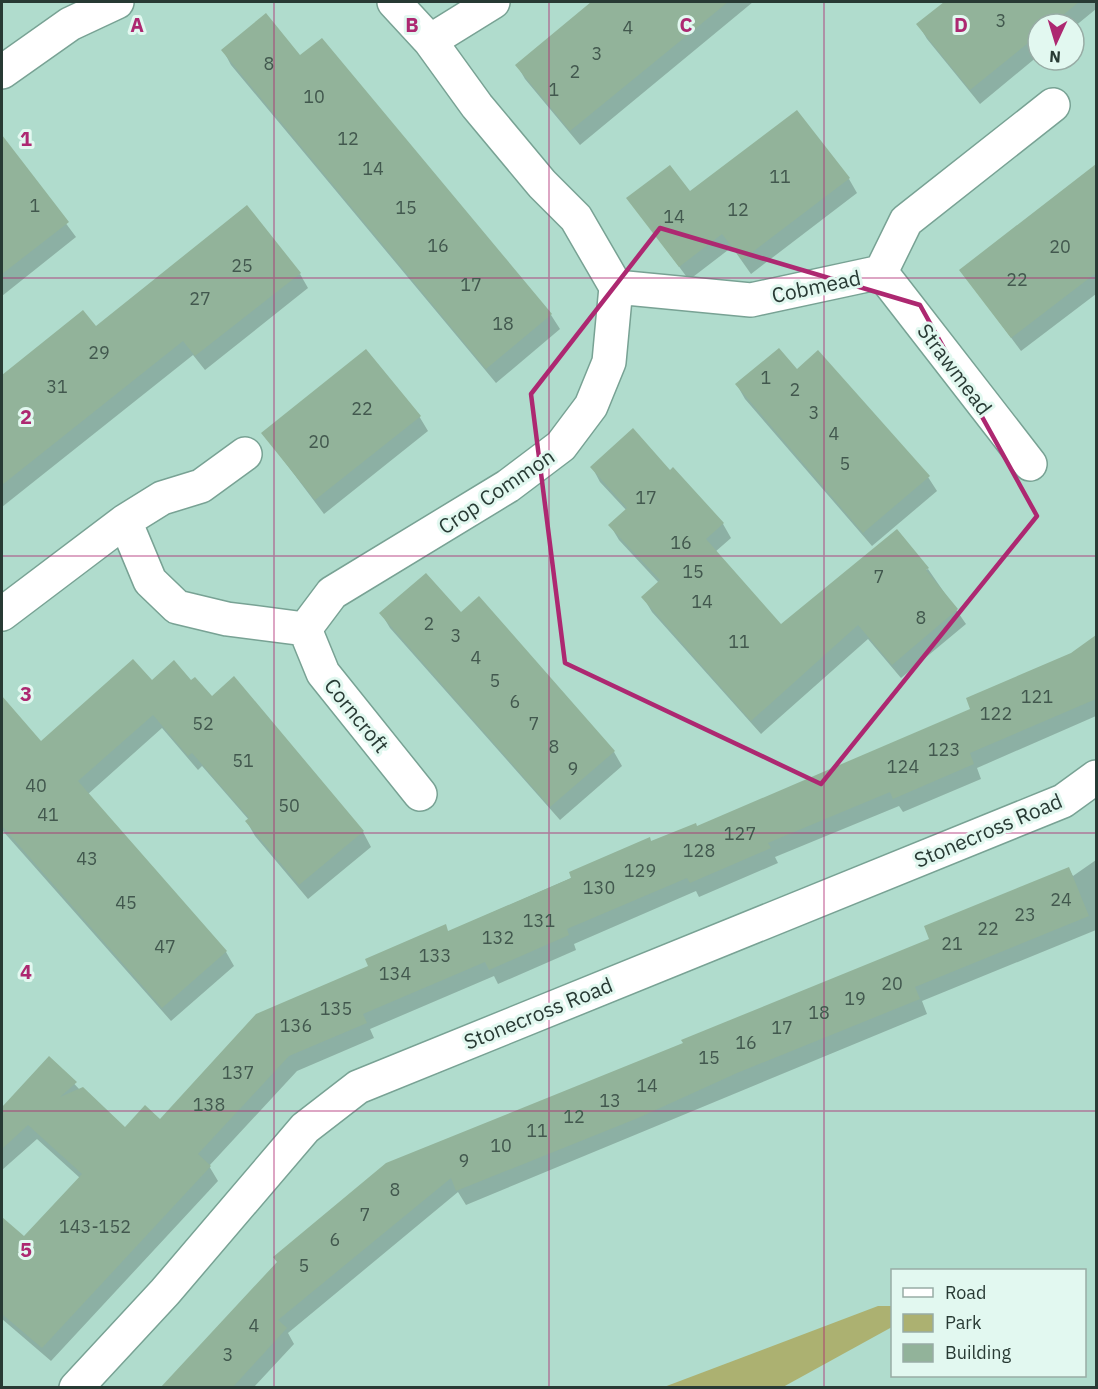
<svg xmlns="http://www.w3.org/2000/svg" width="1098" height="1389" font-family="'IBM Plex Sans',sans-serif">
<style>
.green{fill:#acb171}
.shadow{fill:#0003}
.building{fill:#92b39a}
.lines{fill:none;stroke-linecap:round;stroke-linejoin:round}
.minor-casing{stroke:#78a294;stroke-width:36}
.minor{stroke:#fff;stroke-width:33}
.marked{fill:none;stroke:#ad2871;stroke-width:4.5;stroke-linejoin:round}
.grid{fill:none;stroke:#ad2871;stroke-width:1.5;stroke-opacity:0.55}
.labels{text-anchor:middle;dominant-baseline:central;stroke-width:6;stroke-linejoin:round;paint-order:stroke}
.number-label{font-size:18px;fill:#42584e}
.street-label{font-size:21px;fill:#283a34;stroke:#e2f8f0}
.grid-label{font-size:20px;text-anchor:middle;font-weight:bold;fill:#ad2871;stroke:#e2f8f0;stroke-width:6;stroke-linejoin:round;paint-order:stroke}
</style>
<rect width="100%" height="100%" fill="#b0dccd"/>
<!-- green -->
<path class="green" d="M878 1306H892V1327L783 1387H664Z"/>
<!-- shadow -->
<path class="shadow" d="M594 2H753L580 145 525 79 517 65Z
M946 2H1096V9L1074 27V24H1038V56L980 104 927 39 918 24Z
M321 40 551 315 560 329 496 383 231 65 223 50 300 57Z
M16 156 76 237 2 296V167Z
M1096 177V294L1021 351 961 270Z
M849 179 857 193 751 274 732 247 689 280 628 198Z
M300 274 308 288 205 370 193 355 2 507V377L83 312 96 328Z
M737 385 928 477 937 491 872 546 745 399Z
M419 416 428 431 324 514 263 433Z
M592 467 670 472 723 524 731 538 715 552 781 626 928 569 966 624 901 678 868 639 761 734 652 612 643 597 659 583 619 540 610 525 627 511 600 482Z
M381 613 460 614 614 752 622 766 560 820 390 628Z
M1096 636V716L977 768 981 779 903 812 899 806 775 857 778 863 699 897 696 891 574 944 576 950 498 984 494 976 370 1029 374 1038 297 1071 209 1166 218 1181 51 1361 2 1319V1219L24 1238 80 1178 37 1139 2 1170V1110L50 1058 80 1090 125 1129 160 1121 448 932 651 843 697 827 972 710 1069 656Z
M234 678 363 832 371 847 308 899 255 836 247 822 249 820 202 766 198 770 162 728 87 795 226 952 234 966 171 1021 2 830V698L41 743 152 682H191L211 698Z
M1096 860V930L922 1001 927 1014 466 1205 458 1192 288 1333 294 1344 253 1388H162L278 1263 684 1044 931 940 1069 869 1073 876Z"/>
<!-- building -->
<path class="building" d="M591 2H728L570 131 515 65Z
M944 2H1079L1052 24H1038V35L970 90 916 24Z
M266 13 300 55 322 38 552 314 486 369 221 50Z
M797 110 850 178 742 260 722 234 679 267 626 198 670 165 690 191Z
M2 135 69 222 2 274Z
M1096 164V273L1011 338 959 270Z
M247 205 301 273 195 356 183 341 2 485V375L83 310 96 326Z
M779 348 797 369 818 350 930 476 863 533 735 384Z
M366 349 421 416 315 500 261 433Z
M633 428 670 470 673 467 724 523 706 539 781 624 897 529 929 568 926 570 958 609 892 665 858 625 751 721 641 597 660 580 608 525 627 508 590 467Z
M426 573 461 612 479 596 615 751 550 807 379 613Z
M1096 635V699L970 753 974 764 893 799 890 792 830 817 768 843 771 848 690 883 687 878 567 929 569 935 489 970 485 962 363 1014 367 1023 289 1056 198 1154 211 1166 42 1348 2 1314V1217L24 1236 82 1174 28 1125 2 1149V1107L49 1056 77 1082 60 1097 83 1087 125 1127 145 1105 160 1119 256 1014 368 966 365 959 446 924 448 931 571 878 569 872 650 837 651 841 696 823 697 826 970 709 966 698 1071 653Z
M133 659 152 680 174 660 191 680 195 677 212 696 234 676 364 831 299 885 245 821 249 818 192 753 188 756 153 715 78 781 227 951 162 1008 2 826V696L41 741Z
M1069 867 1089 916 915 987 920 999 737 1073 638 1118 456 1191 451 1178 278 1320 287 1328 232 1388H160L277 1262 273 1257 386 1163 683 1043 681 1040 929 939 924 926Z"/>
<g class="lines">
<!-- minor casing -->
<g class="minor-casing">
<path id="minor" d="M430 41 493 2
M2 72 70 24 117 2
M881 272 1030 464
M616 287 751 300 881 272 906 221 1053 105
M125 521 150 581 177 607 227 619 305 629 332 593 508 486 561 446 591 406 609 362 616 287 576 218 542 184 477 106 430 41 394 2
M2 614 125 521 162 498 201 486 245 454
M305 629 323 673 420 794
M76 1388 165 1292 305 1128 358 1087 1063 801 1096 777"/>
</g>
<!-- minor -->
<use href="#minor" class="minor"/>
</g>
<!-- marked area -->
<path class="marked" d="M660 228 920 305 1037 516 821 784 565 663 531 394Z"/>
<!-- grid -->
<path class="grid" d="M274 2V1388M549 2V1388M824 2V1388M2 278H1096M2 556H1096M2 833H1096M2 1111H1096"/>
<g class="labels">
<!-- number labels -->
<g class="number-label">
<text x="1001" y="20">3</text>
<text x="628" y="27">4</text>
<text x="597" y="53">3</text>
<text x="269" y="63">8</text>
<text x="575" y="71">2</text>
<text x="554" y="89">1</text>
<text x="314" y="96">10</text>
<text x="348" y="138">12</text>
<text x="373" y="168">14</text>
<text x="780" y="176">11</text>
<text x="35" y="205">1</text>
<text x="406" y="207">15</text>
<text x="738" y="209">12</text>
<text x="674" y="216">14</text>
<text x="438" y="245">16</text>
<text x="1060" y="246">20</text>
<text x="242" y="265">25</text>
<text x="1017" y="279">22</text>
<text x="471" y="284">17</text>
<text x="200" y="298">27</text>
<text x="503" y="323">18</text>
<text x="99" y="352">29</text>
<text x="766" y="377">1</text>
<text x="57" y="386">31</text>
<text x="795" y="389">2</text>
<text x="362" y="408">22</text>
<text x="814" y="412">3</text>
<text x="834" y="433">4</text>
<text x="319" y="441">20</text>
<text x="845" y="463">5</text>
<text x="646" y="497">17</text>
<text x="681" y="542">16</text>
<text x="693" y="571">15</text>
<text x="879" y="576">7</text>
<text x="702" y="601">14</text>
<text x="921" y="617">8</text>
<text x="429" y="623">2</text>
<text x="456" y="635">3</text>
<text x="739" y="641">11</text>
<text x="476" y="657">4</text>
<text x="495" y="680">5</text>
<text x="1037" y="696">121</text>
<text x="515" y="701">6</text>
<text x="996" y="713">122</text>
<text x="203" y="723">52</text>
<text x="534" y="723">7</text>
<text x="554" y="746">8</text>
<text x="944" y="749">123</text>
<text x="243" y="760">51</text>
<text x="903" y="766">124</text>
<text x="573" y="768">9</text>
<text x="36" y="785">40</text>
<text x="289" y="805">50</text>
<text x="48" y="814">41</text>
<text x="740" y="833">127</text>
<text x="699" y="850">128</text>
<text x="87" y="858">43</text>
<text x="640" y="870">129</text>
<text x="599" y="887">130</text>
<text x="1061" y="899">24</text>
<text x="126" y="902">45</text>
<text x="1025" y="914">23</text>
<text x="539" y="920">131</text>
<text x="988" y="928">22</text>
<text x="498" y="937">132</text>
<text x="952" y="943">21</text>
<text x="165" y="946">47</text>
<text x="435" y="955">133</text>
<text x="395" y="973">134</text>
<text x="892" y="983">20</text>
<text x="855" y="998">19</text>
<text x="336" y="1008">135</text>
<text x="819" y="1012">18</text>
<text x="296" y="1025">136</text>
<text x="782" y="1027">17</text>
<text x="746" y="1042">16</text>
<text x="709" y="1057">15</text>
<text x="238" y="1072">137</text>
<text x="647" y="1085">14</text>
<text x="610" y="1100">13</text>
<text x="209" y="1104">138</text>
<text x="574" y="1116">12</text>
<text x="537" y="1130">11</text>
<text x="501" y="1145">10</text>
<text x="464" y="1160">9</text>
<text x="395" y="1189">8</text>
<text x="365" y="1214">7</text>
<text x="95" y="1226">143-152</text>
<text x="335" y="1239">6</text>
<text x="304" y="1265">5</text>
<text x="254" y="1325">4</text>
<text x="228" y="1354">3</text>
</g>
<!-- street labels -->
<g class="street-label">
<text transform="translate(816 286) rotate(-12)">Cobmead</text>
<text transform="translate(955 369) rotate(53)">Strawmead</text>
<text transform="translate(496 491) rotate(-34)">Crop Common</text>
<text transform="translate(357 715) rotate(51)">Corncroft</text>
<text transform="translate(988 830) rotate(-23)">Stonecross Road</text>
<text transform="translate(538 1013) rotate(-22)">Stonecross Road</text>
</g>
</g>
<g class="grid-label">
<text x="137" y="32">A</text>
<text x="412" y="32">B</text>
<text x="686" y="32">C</text>
<text x="961" y="32">D</text>
<text x="26" y="146">1</text>
<text x="26" y="424">2</text>
<text x="26" y="701">3</text>
<text x="26" y="979">4</text>
<text x="26" y="1257">5</text>
</g>
<!-- border -->
<rect width="1098" height="1389" fill="none" stroke="#283a34" stroke-width="6"/>
<!-- legend -->
<rect x="891" y="1269" width="195" height="108" fill="#e2f8f0" stroke="#98aca5" stroke-width="1.5"/>
<rect x="903" y="1288" width="30" height="9" fill="#ffffff" stroke="#98aca5" stroke-width="1.5"/>
<text x="945" y="1299" font-size="18" fill="#283a34">Road</text>
<rect x="903" y="1314" width="30" height="18" fill="#acb171" stroke="#98aca5" stroke-width="1.5"/>
<text x="945" y="1329" font-size="18" fill="#283a34">Park</text>
<rect x="903" y="1344" width="30" height="18" fill="#92b39a" stroke="#98aca5" stroke-width="1.5"/>
<text x="945" y="1359" font-size="18" fill="#283a34">Building</text>
<!-- north arrow -->
<g transform="translate(1056 42) rotate(184)"><circle r="28" fill="#e2f8f0" stroke="#98aca5" stroke-width="1.5"/>
<path d="M0-4.5L10 22L0 15L-10 22Z" fill="#ad2871"/>
<text y="-9" font-size="16" font-weight="bold" text-anchor="middle" fill="#283a34">N</text>
</g>
</svg>
